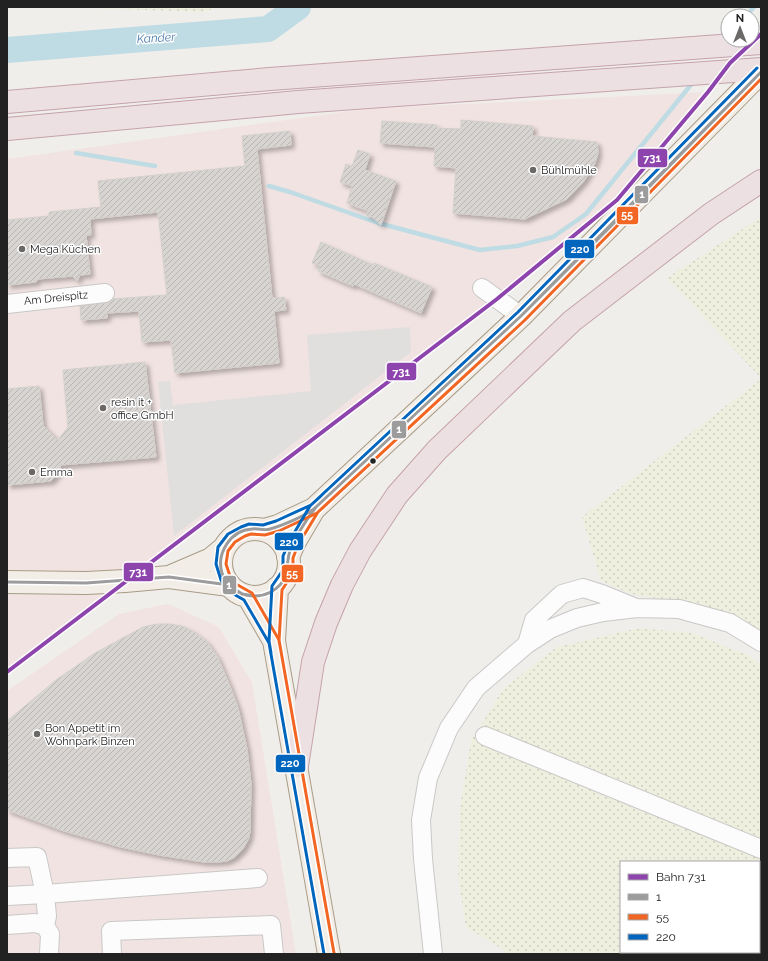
<svg xmlns="http://www.w3.org/2000/svg" width="768" height="961" font-family="Raleway,sans-serif">
<style>
.commercial{fill:#f1e3e1}
.farmland{fill:url(#farmland-dots);fill-rule:evenodd}
.parking{fill:#e0dfde}
.lines{fill:none;stroke-linecap:round;stroke-linejoin:round}
.stream{stroke:#bfdbe3;stroke-width:4.5}
.river{stroke:#bfdbe3;stroke-width:26}
.building{fill:url(#building-hatch);stroke:#d3d0cc;filter:url(#shadow)}
.minor-casing{stroke:#c9c8c7;stroke-width:20}
.major-casing{stroke:#a79c86;stroke-width:24}
.highway-casing{stroke:#c5a2ac;stroke-width:24}
.minor{stroke:#fdfcfc;stroke-width:18}
.major{stroke:#f3ede7;stroke-width:22}
.highway{stroke:#ece0e2;stroke-width:22}
.bus-1-casing{stroke:#fff;stroke-width:6}
.bus-2-casing{stroke:#fff;stroke-width:6}
.bus-3-casing{stroke:#fff;stroke-width:6}
.bus-1{stroke:#9c9c9c;stroke-width:3}
.bus-2{stroke:#f26522;stroke-width:3}
.bus-3{stroke:#0065bd;stroke-width:3}
.rail-1-casing{stroke:#fff;stroke-width:7}
.rail-1{stroke:#8e44ad;stroke-width:4}
.poi-dot{fill:#6a6968;stroke:#fff;stroke-width:1.5}
.bus-dot{fill:#222;stroke:#fff;stroke-width:1.5}
.labels{text-anchor:middle;dominant-baseline:central;stroke-width:3;stroke-linejoin:round;paint-order:stroke}
.poi-label{font-size:11px;fill:#222;stroke:#fff;text-anchor:start}
.street-label{font-size:11px;fill:#222;stroke:#fff}
.water-label{font-size:12px;font-style:italic;fill:#4a7aab;stroke:#fff}
.line-badge{stroke:#fff;stroke-width:1.5}
.badge-label{font-size:11px;text-anchor:middle;font-weight:bold;fill:#fff}
</style>
<defs>
<pattern id="farmland-dots" width="8" height="8" patternUnits="userSpaceOnUse"><rect width="8" height="8" fill="#efefdf"/><path d="M2 2h.1M6 6h.1" fill="none" stroke="#cdcdbf" stroke-width="1.8" stroke-linecap="round"/></pattern>
<pattern id="building-hatch" width="6" height="6" patternUnits="userSpaceOnUse"><rect width="6" height="6" fill="#d7d4d2"/><path d="M-1 1l2-2M0 6l6-6M5 7l2-2" fill="none" stroke="#b8b6b4"/></pattern>
<filter id="shadow"><feDropShadow dx="3.5" dy="3.5" stdDeviation="2" flood-color="#0004"/></filter>
</defs>
<rect width="100%" height="100%" fill="#f0eeeb"/>
<!-- commercial -->
<path class="commercial" d="M708 92 617 200 497 299 7 672V159L365 109Z
M168 604 219 627 252 683 296 954H7V691L119 614Z"/>
<!-- farmland -->
<path class="farmland" d="M58 7H219L203 12Z
M761 217V378L667 278Z
M761 379V633L721 610 631 594 601 581 582 517Z
M639 628 692 633 750 656 761 665V954H511L466 927 458 876 460 808 471 741 503 689 557 647ZM621 862H759V952H621Z"/>
<!-- parking -->
<path class="parking" d="M410 327 411 352 174 536 158 382 170 381 173 405 311 391 307 335Z"/>
<g class="lines">
<!-- stream -->
<path class="stream" d="M746 16 754 7
M76 153 155 166
M269 186 290 192 378 223 480 250 517 246 553 237 586 214 694 81"/>
<!-- river -->
<path class="river" d="M7 50 268 29 298 7"/>
</g>
<!-- building -->
<path class="building" d="M461 120 533 126 532 136 597 142 598 153 595 163 584 181 567 199 525 219 453 213 456 168 434 166 435 147 380 143 382 121 437 125V128L461 129Z
M290 131 291 145 257 149 272 298 284 297 286 310 274 311 279 363 175 373 171 340 142 342 139 311 107 313V318L81 320 80 306 106 303 113 299 167 295 158 212 90 219 91 235H86L90 274 80 275 77 281 73 276 38 279 36 282 7 285V220L49 216V212L101 207 98 181 245 166 242 136Z
M358 150 370 154 365 170 396 181 381 225 371 216 366 215 368 211 347 203 352 186 340 182 346 164 352 166Z
M321 242 373 265 374 263 432 287 421 313 354 284 353 286 318 271 320 266 312 263Z
M145 362 156 457 60 465 61 470 51 481 7 485V389L39 386 43 425 58 440 68 427 63 370Z
M157 624H170L182 626 193 631 207 642 218 658 229 684 238 708 247 749 251 784 250 831 249 838 243 849 235 857 227 861 218 862H204L159 855 121 847 64 831 7 810V721L56 680 95 653 143 627Z"/>
<g class="lines">
<!-- minor casing -->
<g class="minor-casing">
<path id="minor" d="M482 288 521 316
M7 304 105 293
M527 644 534 620 562 594 583 588 602 594 636 608
M485 736 761 849
M7 858 37 857 45 894 258 878
M7 896 45 894 47 916 45 926
M7 925 35 923 45 926 50 934 49 954
M112 954 111 931 271 925 274 954
M433 954 423 859 421 820 428 778 449 728 476 688 527 644 550 629 577 618 603 612 637 608 679 609 730 623 761 642"/>
</g>
<!-- major casing -->
<g class="major-casing">
<path id="major" d="M221 563a34 34 0 1 1 68 0a34 34 0 1 1-68 0Z
M264 530 278 526 314 509
M288 557 294 543 314 509 521 316 761 72
M169 577 211 559 223 549
M7 582 86 583 125 581 169 577 229 585
M277 588 274 641 329 954
M248 596 274 641"/>
</g>
<!-- highway casing -->
<g class="highway-casing">
<path id="highway" d="M7 102 270 79 761 43
M7 129 298 102 761 69
M297 766 313 662 326 623 342 585 360 551 397 495 437 450 572 321 711 214 761 181"/>
</g>
<!-- minor -->
<use href="#minor" class="minor"/>
<!-- major -->
<use href="#major" class="major"/>
<!-- highway -->
<use href="#highway" class="highway"/>
<!-- bus-1 casing -->
<g class="bus-1-casing">
<path id="bus-1" d="M761 72 611 226 521 316Z
M438 393 521 316
M438 393 521 316
M316 507C306 520 296 536 290 551 287 559 288 567 286 575 280 591 262 599 246 595 235 592 226 584 222 573 216 553 231 530 252 529 258 528 264 531 270 529 281 526 308 515 316 507Z
M316 507 438 393
M316 507 438 393
M7 582 86 583 169 577 229 585 242 594 255 596"/>
</g>
<!-- bus-2 casing -->
<g class="bus-2-casing">
<path id="bus-2" d="M281 651 279 641 282 590 293 573V558L298 545 318 512 327 504
M334 953 279 640 252 593 236 584 230 576 226 564 228 551 235 542 245 536 251 534 265 535 279 531 317 513 525 320 761 79"/>
</g>
<!-- bus-3 casing -->
<g class="bus-3-casing">
<path id="bus-3" d="M271 653 269 641 272 586 283 570V556L290 540 310 506 321 496
M324 954 269 643 244 600 230 592 221 580 216 564 218 547 228 534 241 527 249 524 263 525 276 521 311 505 518 312 757 68"/>
</g>
<!-- bus-1 -->
<use href="#bus-1" class="bus-1"/>
<!-- bus-2 -->
<use href="#bus-2" class="bus-2"/>
<!-- bus-3 -->
<use href="#bus-3" class="bus-3"/>
<!-- rail-1 casing -->
<g class="rail-1-casing">
<path id="rail-1" d="M7 672 497 299 617 200 708 92 730 63 761 34"/>
</g>
<!-- rail-1 -->
<use href="#rail-1" class="rail-1"/>
</g>
<!-- markers -->
<g class="poi-dot">
<circle cx="533" cy="170" r="4"/>
<circle cx="22" cy="249" r="4"/>
<circle cx="103" cy="408" r="4"/>
<circle cx="32" cy="472" r="4"/>
<circle cx="37" cy="734" r="4"/>
</g>
<circle class="bus-dot" cx="373" cy="461" r="3.5"/>
<g class="labels">
<!-- poi labels -->
<g class="poi-label">
<text x="541" y="170">Bühlmühle</text>
<text x="30" y="249">Mega Küchen</text>
<text x="111" y="402">resin it +<tspan x="111" dy="13">office GmbH</tspan></text>
<text x="40" y="472">Emma</text>
<text x="45" y="728">Bon Appetit im<tspan x="45" dy="13">Wohnpark Binzen</tspan></text>
</g>
<!-- street labels -->
<g class="street-label">
<text transform="translate(56 298) rotate(-6)">Am Dreispitz</text>
</g>
<!-- water labels -->
<g class="water-label">
<text transform="translate(156 38) rotate(-4)">Kander</text>
</g>
</g>
<g class="line-badge">
<rect x="637" y="148" width="31" height="20" rx="4" fill="#8e44ad"/>
<rect x="634" y="185" width="15" height="19" rx="4" fill="#9c9c9c"/>
<rect x="616" y="206" width="23" height="19" rx="4" fill="#f26522"/>
<rect x="564" y="239" width="31" height="20" rx="4" fill="#0065bd"/>
<rect x="386" y="362" width="31" height="19" rx="4" fill="#8e44ad"/>
<rect x="391" y="420" width="16" height="19" rx="4" fill="#9c9c9c"/>
<rect x="274" y="532" width="30" height="19" rx="4" fill="#0065bd"/>
<rect x="123" y="562" width="31" height="20" rx="4" fill="#8e44ad"/>
<rect x="281" y="564" width="23" height="19" rx="4" fill="#f26522"/>
<rect x="222" y="575" width="15" height="20" rx="4" fill="#9c9c9c"/>
<rect x="275" y="754" width="31" height="19" rx="4" fill="#0065bd"/>
</g>
<g class="badge-label">
<text x="652" y="162">731</text>
<text x="642" y="198">1</text>
<text x="627" y="219">55</text>
<text x="580" y="253">220</text>
<text x="401" y="376">731</text>
<text x="399" y="433">1</text>
<text x="289" y="546">220</text>
<text x="138" y="576">731</text>
<text x="292" y="578">55</text>
<text x="229" y="589">1</text>
<text x="290" y="767">220</text>
</g>
<!-- border -->
<rect width="768" height="961" fill="none" stroke="#222222" stroke-width="16"/>
<!-- legend -->
<rect x="620" y="861" width="140" height="92" fill="#ffffff" stroke="#a7a7a7"/>
<rect x="628" y="874" width="20" height="6" fill="#8e44ad" stroke="#a7a7a7"/>
<text x="656" y="881" font-size="12" fill="#222222">Bahn 731</text>
<rect x="628" y="894" width="20" height="6" fill="#9c9c9c" stroke="#a7a7a7"/>
<text x="656" y="901" font-size="12" fill="#222222">1</text>
<rect x="628" y="914" width="20" height="6" fill="#f26522" stroke="#a7a7a7"/>
<text x="656" y="921" font-size="12" fill="#222222">55</text>
<rect x="628" y="934" width="20" height="6" fill="#0065bd" stroke="#a7a7a7"/>
<text x="656" y="941" font-size="12" fill="#222222">220</text>
<!-- north arrow -->
<g transform="translate(740 28)"><circle r="19" fill="#ffffff" stroke="#a7a7a7"/>
<path d="M0-3L7 15L0 10L-7 15Z" fill="#6a6968"/>
<text y="-6" font-size="11" font-weight="bold" text-anchor="middle" fill="#222222">N</text>
</g>
</svg>
